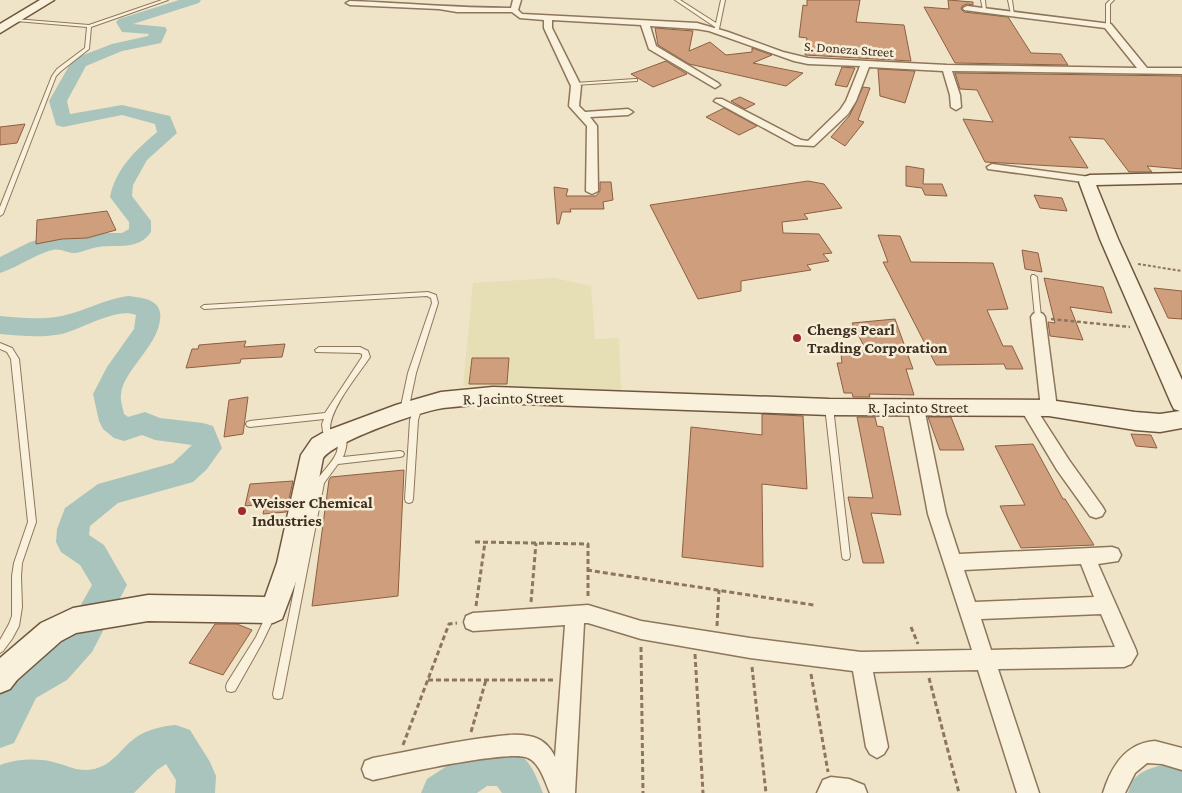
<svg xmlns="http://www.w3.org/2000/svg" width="1182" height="793" font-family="'Crimson Pro',serif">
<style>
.farmland{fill:#e6deb5}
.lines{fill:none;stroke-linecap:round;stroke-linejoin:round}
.river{fill:#a9c4bc;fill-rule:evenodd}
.building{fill:#cf9f7d;stroke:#8d5f41}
.lane-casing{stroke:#8d765c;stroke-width:2}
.street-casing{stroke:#8d765c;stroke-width:3}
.secondary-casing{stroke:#6f573f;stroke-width:3}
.path-far2{stroke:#8d765c;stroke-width:2;stroke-dasharray:3 2;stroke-linecap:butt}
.path-far1{stroke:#8d765c;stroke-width:2.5;stroke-dasharray:4 2.5;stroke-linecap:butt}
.path{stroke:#8d765c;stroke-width:3;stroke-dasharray:5 3;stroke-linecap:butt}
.lane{fill:#faf1dc;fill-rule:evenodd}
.street{fill:#faf1dc;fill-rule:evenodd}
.secondary{fill:#faf1dc;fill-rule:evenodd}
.poi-dot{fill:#9e2a2b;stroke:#f7eed8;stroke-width:2}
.labels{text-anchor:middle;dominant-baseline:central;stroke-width:5;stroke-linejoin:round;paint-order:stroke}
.far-street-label{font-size:14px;fill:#3d2e20;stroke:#f7eed8}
.poi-label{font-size:16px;font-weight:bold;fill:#3d2e20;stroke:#f7eed8;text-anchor:start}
.street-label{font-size:16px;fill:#3d2e20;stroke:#f7eed8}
</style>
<rect width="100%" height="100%" fill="#f0e4c8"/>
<!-- farmland -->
<path class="farmland" d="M554 278 591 286 595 339 619 338 621 390 463 386 473 283Z"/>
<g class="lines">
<!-- river -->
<path class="river" d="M179 0H201L199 3 133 24 165 27 167 30 161 43 122 51 86 66 67 101 70 114 122 105 170 116 177 133 147 160 133 185 132 196 151 221V232C138 251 117 244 98 247 90 248 83 252 76 253 68 254 61 248 53 250 35 254 19 267 0 273V257L30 242 54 235H63L76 239 96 233H122L129 229V222L110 197C116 168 136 150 157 132L155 124 122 115 63 127 56 125 49 101 73 59 112 44 148 36 149 34 122 32 116 22 119 19Z
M128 296C145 298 163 300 160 320 157 347 122 372 121 395 120 401 123 408 124 414L128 417 145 412 160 418 203 423 213 426 222 448 207 469 193 482 118 503 90 526 89 535 104 545 127 585 92 652 67 680 36 698 14 743 0 748V690L10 672 41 654 68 628 92 585 80 565 61 552 56 542 57 529 65 508 98 484 173 463 192 445 155 440 142 435 124 441 114 438 103 429 99 421 93 394 107 367 134 329 136 315C117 307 82 329 62 334 42 338 20 336 0 334V316C20 318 42 320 62 316 85 311 105 299 128 296Z
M176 725 190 730 210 762 216 776 215 793H175L176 780 166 764 157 770 134 793H0V765C17 759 36 758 53 762 67 765 79 773 94 769 111 765 118 753 130 742 142 731 160 726 176 725Z
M506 746C529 756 534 771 543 793H502L497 786H487L477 793H421L427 779 467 753 481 747Z
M1174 764 1182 767V793H1128C1130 788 1131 782 1135 778 1143 769 1162 764 1174 764Z"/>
</g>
<!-- building -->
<path class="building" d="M807 0H860L856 22 904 25 911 61 805 55 807 38 799 37 803 5 807 6Z
M948 0 973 2V5L967 4 962 6 961 9 964 12 1008 17 1031 53 1061 54 1068 65 955 63 924 7 949 9Z
M655 28 693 31 689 51 710 42 726 55 752 52V48L772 55 753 63 803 73 786 86 689 64 658 45Z
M666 61 687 74 653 87 631 74Z
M842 67 855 68 847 87 835 85Z
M878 69 915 71 905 103 880 96Z
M955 73 1182 76V169L1147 166 1152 172H1129L1104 139 1069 137 1088 168 985 162 963 119 993 122 977 90 960 89Z
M863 87 870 88 858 120 864 122 845 146 831 137 850 115Z
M740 97 755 104 745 109 731 101Z
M724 108 757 126 739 135 706 117Z
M25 124 17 143 0 145V127Z
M906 166 924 169 923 184H942L947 196 925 195 922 188 906 186Z
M808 181 824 184 842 208 804 214 808 219 782 222 783 233 819 234 832 253 823 254 829 261 807 265 811 270 741 281V291L698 299 650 205Z
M600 182H611L613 200 603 202 604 209H570L571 212H562L559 224H557L554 187 568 189 566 196H596L600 191Z
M1034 195 1062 198 1067 211 1040 208Z
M107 211 116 230 87 238 62 239 36 244 37 220Z
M878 235 900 236 911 262 993 263 1008 309 987 310 1003 346H1012L1023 369H1006L1004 364 936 365 883 262H888Z
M1022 250 1038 253 1042 272 1025 269Z
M1044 278 1103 287 1112 313 1070 307 1083 340 1050 336 1048 322 1055 323Z
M1154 288 1182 291V319L1168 318Z
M895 319 913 369H906L914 395 869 394 870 397H853L852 393H844L837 363H842L840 346 865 348 852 323Z
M246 341 244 347 285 344 282 357 241 359 240 363 186 368 192 349H198L199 345Z
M472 358H509L507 384H469Z
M248 397 243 434 224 437 229 400Z
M762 414 803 416 807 489 762 484 763 567 682 557 691 427 762 435Z
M857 417H875L877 426 883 427 901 515 871 513 884 563H863L848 497 873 498Z
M928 417H951L964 450H940Z
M1131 434 1151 435 1157 448 1136 446Z
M1033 444 1063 499H1065L1094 545 1021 548 1000 506 1025 505 995 446Z
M404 470 398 596 312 606 329 480 331 477Z
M293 481 286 512 263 514 265 504 245 506 250 484Z
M215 624H237L252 630 223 675 189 663Z"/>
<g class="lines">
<!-- lane casing -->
<g class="lane-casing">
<path id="lane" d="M162 0H168L91 27 89 49 61 71 56 76 3 214 0 216V207L52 76 57 69 85 48 87 27 16 21 14 20 15 19 89 25Z
M675 0H680L716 23 721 0H725L719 29 715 30V27Z
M981 0H985L986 11 983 10Z
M1008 0H1012L1014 15 1011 14Z
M1110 0H1114L1110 4V26L1108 27 1106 26V4Z
M635 79H637V81L575 85 573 84 575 83Z
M1032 275H1034L1037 277 1041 317 1038 319 1035 317 1031 277Z
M428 292 436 295 438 303 416 373 408 411 407 413H401L400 411 408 373 432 303 431 298 427 296 204 309 201 307 204 305Z
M0 343 12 348 19 359 36 522 22 563 21 576 22 607 19 626 12 639 3 651 0 653V640L9 624 12 616V576L14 563 28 522 11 359 7 352 0 349Z
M319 347H360L368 351 370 357C358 375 330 408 330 429L338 437 337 439H331L323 432 322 424 324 419 250 427 247 426 246 424 247 422 250 421 325 413 362 357V354L359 353 316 352 315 350Z
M418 404 421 405 422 407 418 420 413 499 412 502 409 503 406 502 405 499 410 420 415 405Z
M829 404 832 405 833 407 850 556 849 559 846 560 843 559 842 556 825 407 826 405Z
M342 433 345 434C348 441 346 450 343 457L400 451 403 452 404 454 403 456 400 457 338 464 324 483 283 694 282 698 278 699 274 698 273 694 316 482C321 472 331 465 336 454 339 448 337 440 339 434Z
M271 609 274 611 276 614 262 643 235 691 231 692 227 691 226 687 227 683 256 637 268 611Z"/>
</g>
<!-- street casing -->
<g class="street-casing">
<path id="street" d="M513 0H521L518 10 522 14 697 23 728 32 783 52 808 58 947 65 1137 68 1105 28 964 10 963 8 967 6 1111 24 1147 68H1182V74L952 71 960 95 961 107 956 110 951 107 950 95 943 71 869 67 856 101 848 114 814 146 795 145 714 101 716 99H722L801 140 808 141 840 110 846 101 860 66 808 64 794 61 709 31 697 29 650 26 656 46 718 83 720 85 715 88 649 49 641 25 552 20V28L581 86 579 106 585 112 628 109 633 112 628 115 590 117 597 126 598 191 592 194 586 191 587 126 569 106 571 86 544 28V20L520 18 512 12H457L439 9 350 5 346 3 350 1C404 3 457 8 511 8Z
M992 164 1090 177 1096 180 1090 183 988 169 987 167Z
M1038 312 1043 314 1045 317 1057 408 1054 412 1049 414 1044 412 1041 408 1031 317 1033 314Z
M916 402 921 404 924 408 946 514 959 554 1112 547 1118 549 1121 555 1118 561 1098 564 1136 650 1137 654 1131 664 1124 667 998 669 1039 793H1017L978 670 873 672 888 747 884 754 877 758 870 754 866 747 853 671 750 658 641 639 588 623H584L575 793H550C545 782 540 763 528 758 508 749 401 774 373 780L365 777 362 769 365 761 373 758C410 751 446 743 483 738 499 736 514 733 529 736 541 738 550 746 555 757L565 625 473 631 466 628 464 622 466 616 473 613 588 605 641 621 750 638 861 652 972 650 928 514 908 408 911 404ZM1081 564 1094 597 975 602 964 570ZM1101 614 1115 647 991 650 981 619Z
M1028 402 1033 404 1069 460 1102 506 1105 511 1102 516 1096 518 1090 516 1057 470 1020 408 1023 404Z
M1155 741 1182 748V770L1162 764 1147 763 1135 773 1125 793H1103C1111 767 1125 743 1155 741Z
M831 777 849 779 864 785 867 793H817L823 780Z"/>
</g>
<!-- secondary casing -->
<g class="secondary-casing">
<path id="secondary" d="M40 0H54L0 33V24Z
M1182 173V183L1096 185 1118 239 1182 380V428L1160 432 1135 430 1049 416 829 415 493 403C476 405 459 406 443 408 419 412 337 440 323 458L303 563 282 619 273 623 148 621 76 633 61 641 17 680 10 689 0 693V658L41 623 73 608 148 595 265 597 277 563 301 455 312 439 326 431 396 405 441 392 493 387 829 399 1049 400 1135 412 1160 414 1180 411 1174 409 1171 403 1100 239 1079 182 1084 177 1090 175Z"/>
</g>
<!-- path-far2 -->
<path class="path-far2" d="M1138 264 1182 271"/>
<!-- path-far1 -->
<path class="path-far1" d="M1051 319 1130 327"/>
<!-- path -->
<path class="path" d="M475 542 588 544V597
M587 570 814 605
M531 602 536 543
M476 606 485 542
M717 626 719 590
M911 627 918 644
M641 647 643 793
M695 654 703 793
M752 667 766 793
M811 674 828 772
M929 678 959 793
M428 680H554
M471 732 486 680
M403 745 449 624 457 623"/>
<!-- lane -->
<use href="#lane" class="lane"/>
<!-- street -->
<use href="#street" class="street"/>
<!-- secondary -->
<use href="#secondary" class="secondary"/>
</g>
<!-- markers -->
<g class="poi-dot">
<circle cx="797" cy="338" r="5"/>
<circle cx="242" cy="511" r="5"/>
</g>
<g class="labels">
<!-- far-street labels -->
<g class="far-street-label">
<text transform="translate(849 49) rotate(4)">S. Doneza Street</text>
</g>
<!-- poi labels -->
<g class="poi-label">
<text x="807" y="329">Chengs Pearl<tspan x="807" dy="18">Trading Corporation</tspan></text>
<text x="252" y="502">Weisser Chemical<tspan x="252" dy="18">Industries</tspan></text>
</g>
<!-- street labels -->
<g class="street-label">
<text transform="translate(513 398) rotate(-1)">R. Jacinto Street</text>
<text x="918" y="407">R. Jacinto Street</text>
</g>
</g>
</svg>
